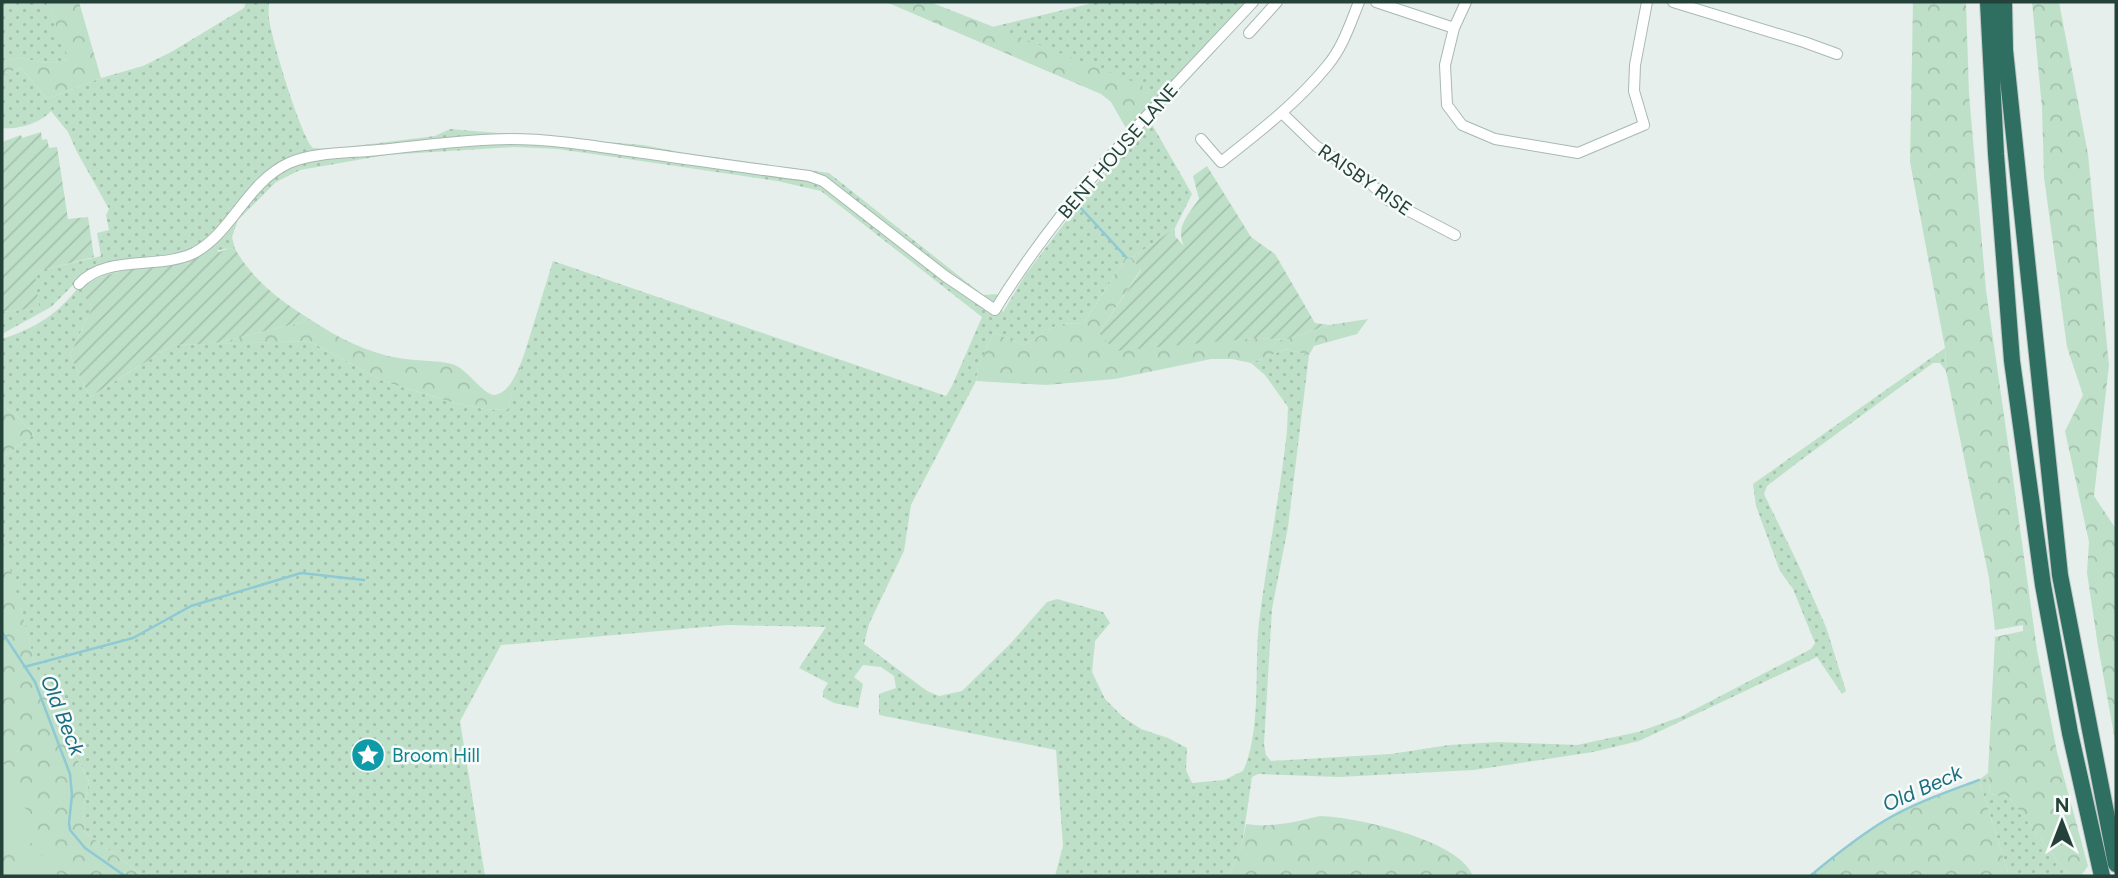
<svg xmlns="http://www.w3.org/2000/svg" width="2118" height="878" font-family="Figtree,sans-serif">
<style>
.grass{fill:url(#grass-dots);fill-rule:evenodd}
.forest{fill:url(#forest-crowns)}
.garden{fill:url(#garden-furrows)}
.pitch{fill:#bfe0c8}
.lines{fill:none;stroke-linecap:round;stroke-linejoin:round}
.stream{stroke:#8ec9d4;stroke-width:2.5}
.minor-casing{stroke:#a8b8b2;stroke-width:12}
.highway-casing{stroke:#c2cac8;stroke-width:18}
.minor{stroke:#fff;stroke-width:10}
.highway{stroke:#2f6f62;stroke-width:16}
.labels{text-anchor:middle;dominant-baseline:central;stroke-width:5;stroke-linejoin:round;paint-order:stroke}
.street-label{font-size:19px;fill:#24423a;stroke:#f7fbf9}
.culture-label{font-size:19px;fill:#0d838f;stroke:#f7fbf9;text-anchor:start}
.water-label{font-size:21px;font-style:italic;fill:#1c6f80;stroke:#f7fbf9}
</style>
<defs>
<pattern id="grass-dots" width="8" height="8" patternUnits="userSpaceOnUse" patternTransform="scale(1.75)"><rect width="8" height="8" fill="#bfe0c8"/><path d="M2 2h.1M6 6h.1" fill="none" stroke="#a4c1ad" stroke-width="1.8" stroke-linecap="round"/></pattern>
<pattern id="forest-crowns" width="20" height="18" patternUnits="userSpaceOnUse" patternTransform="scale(1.75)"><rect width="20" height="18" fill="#bfe0c8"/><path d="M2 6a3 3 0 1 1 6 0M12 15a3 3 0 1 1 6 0" fill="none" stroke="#a4c1ad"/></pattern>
<pattern id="garden-furrows" width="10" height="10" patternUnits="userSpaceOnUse" patternTransform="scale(1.75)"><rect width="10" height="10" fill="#bfe0c8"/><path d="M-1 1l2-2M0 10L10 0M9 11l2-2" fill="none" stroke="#a4c1ad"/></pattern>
</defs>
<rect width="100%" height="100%" fill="#e6efeb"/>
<!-- grass -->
<path class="grass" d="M2 2H47L70 60 46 63 20 58 2 61Z
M246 2H269C269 7 268 13 269 18 271 38 301 137 313 148L331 149 435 136 450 129 643 145 685 153 829 173 983 295 997 294 1003 312 1026 274 1078 205 1150 121 1192 194 1175 228 1132 258 1126 257 1084 323 1059 324 1024 345 994 333 978 367 976 381 911 505 904 551 869 624 864 644 927 691 939 696 962 691 1011 643 1047 602 1057 599 1103 612 1110 623 1095 641 1092 672 1105 699 1123 717 1141 729 1168 738 1187 748 1186 770 1192 783 1224 780 1243 771C1262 730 1254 667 1259 622 1267 558 1280 495 1287 431L1288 407 1265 375 1251 363 1286 349 1309 355 1288 527 1272 609 1264 744 1266 755 1271 761 1391 754 1449 745 1498 742 1577 745 1638 732 1680 717 1811 649 1815 643 1793 589 1780 571 1756 506 1753 484 1945 348 1946 371 1940 363H1933L1801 460 1767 486 1764 494 1799 566 1826 627 1846 691 1842 694 1817 657 1639 741 1593 752 1474 770 1339 777 1258 774 1252 777 1242 845 1229 876H1055L1063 846 1056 750 879 715V694L896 688 894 676 881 667 863 665 854 677 863 684 858 708 834 703 823 697V691L828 683 799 668 826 627 727 625 501 645 460 721 485 876H143L85 832 83 810 89 781 68 741 52 699 36 667 7 559 2 537V458L34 434 15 414 2 405V339C38 327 58 314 81 284H74L51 307 2 334V312L39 308 34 272 101 256 97 233 109 230 106 215 109 209 77 152 68 132 51 111C41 123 17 130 2 128V74L21 68 47 99 101 78 143 66 173 51 244 8ZM514 147 557 149 607 156 777 181 821 191 982 317 952 386 946 396 553 261 507 410 484 409 451 402 383 381 309 341 173 345 90 397 70 355 92 308 82 284 123 270 192 263V260L208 250C220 252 225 247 235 249L232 237 238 220 276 182 300 170 386 155Z
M1097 2H1247L1158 98 992 27Z
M1988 773 1990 794 2009 797 2069 876H2009L1979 780Z"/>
<!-- forest -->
<path class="forest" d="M47 2H79L101 78 47 99 21 68 2 74V61L20 58 46 63 69 60Z
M886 2H930L1139 84 1158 98 1127 130 1111 102 1101 94Z
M1913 2H1966L1969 94 1986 290 2012 471 2037 650 2057 752 2088 866 2081 876H2069L2009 797 1990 794 1988 773 1995 637 2023 631V625L1995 630 1989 578 1946 371 1945 348 1910 162Z
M2032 2H2059L2088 154 2109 365 2094 496 2116 529V746L2098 646 2087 573 2089 542 2065 431 2083 395 2067 347 2044 177 2042 108Z
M1126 257 1132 258 1141 269 1099 333 1203 342 1257 338 1285 340 1329 325 1368 319 1357 334 1314 346 1309 355 1286 349 1251 363 1232 359H1211L1115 379 1046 385 976 381 978 367 994 333 1024 345 1059 324 1084 323Z
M311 320C337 337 367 353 399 358 416 361 436 360 452 364 467 368 484 396 495 395 512 392 519 366 525 353L507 410 484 409 451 402 383 381 309 341 212 344Z
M2 405 15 414 34 434 2 458Z
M2 537 36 667 52 699 68 741 89 781 83 810 85 832 143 876H2Z
M1979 780 2009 876H1810C1834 856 1858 837 1884 821 1914 803 1947 792 1979 780Z
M1320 816C1356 817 1460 840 1473 876H1229L1242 845 1246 824C1272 828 1295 822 1320 816Z"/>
<!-- garden -->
<path class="garden" d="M41 132 42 140 47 139 49 148 57 147 68 219 88 217 94 257 35 272 39 308 2 312V142L21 135 22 138Z
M1207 166 1251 237 1275 254 1315 323 1329 325 1285 340 1257 338 1115 351 1099 333 1141 270 1132 258 1175 228V236L1184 246C1175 227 1188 215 1199 199L1193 176Z
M213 247 219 252 230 248 235 249C254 281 279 300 311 320L212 344 173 345 90 397 70 355 92 308 81 284 123 270 191 263 192 260Z"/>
<!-- pitch -->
<path class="pitch" d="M2 759 40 839 2 857Z
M47 853 58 876H2V873Z"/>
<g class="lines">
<!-- stream -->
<path class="stream" d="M1078 205 1126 257
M2 632 35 682 70 774 72 795 69 823 70 830 85 848 125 876
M24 667 133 638 191 606 301 573 364 580
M1810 876C1834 856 1858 837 1884 821 1914 803 1947 792 1979 780"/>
<!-- minor casing -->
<g class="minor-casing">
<path id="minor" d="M1376 2 1454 28
M1466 2 1454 28 1445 65 1447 105 1462 125 1495 139 1578 153 1644 125 1634 91 1635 65 1647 2
M1673 2 1804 42 1837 54
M1249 33 1277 2
M1282 113 1316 146 1368 181 1388 200 1455 235
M1201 139 1221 162C1259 132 1297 103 1327 66 1343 47 1350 24 1359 2
M79 284C106 254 159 270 194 253 232 233 247 182 289 163 313 152 352 153 378 150 422 146 466 139 510 139 552 139 594 146 636 152 694 160 752 169 809 176L823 181 945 276 995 310C1065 195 1162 100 1253 2"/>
</g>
<!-- highway casing -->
<g class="highway-casing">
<path id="highway" d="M1988 2 1996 154 2012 361 2043 585 2070 733 2102 876
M2004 2 2005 50 2060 575 2116 864"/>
</g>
<!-- minor -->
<use href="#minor" class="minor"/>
<!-- highway -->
<use href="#highway" class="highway"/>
</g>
<!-- icons -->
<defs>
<g id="sight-disc" transform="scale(1.75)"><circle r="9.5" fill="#0f9aa8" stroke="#f7fbf9"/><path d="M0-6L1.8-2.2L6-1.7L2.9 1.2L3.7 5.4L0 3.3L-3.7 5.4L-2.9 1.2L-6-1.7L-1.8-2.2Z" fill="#fff"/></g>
</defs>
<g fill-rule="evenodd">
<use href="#sight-disc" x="368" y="755"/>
</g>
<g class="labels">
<!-- street labels -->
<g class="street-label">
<text transform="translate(1118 151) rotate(-49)">BENT HOUSE LANE</text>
<text transform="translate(1365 180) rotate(35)">RAISBY RISE</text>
</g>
<!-- culture labels -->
<g class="culture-label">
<text x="392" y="755">Broom Hill</text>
</g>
<!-- water labels -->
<g class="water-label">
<text transform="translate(63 715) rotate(68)">Old Beck</text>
<text transform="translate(1922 788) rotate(-24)">Old Beck</text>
</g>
</g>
<!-- border -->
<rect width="2118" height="878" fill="none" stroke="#24423a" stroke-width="7"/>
<!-- north arrow -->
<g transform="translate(2062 822)" stroke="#f7fbf9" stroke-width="5" paint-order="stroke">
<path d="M0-5L12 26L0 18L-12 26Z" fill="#24423a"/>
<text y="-10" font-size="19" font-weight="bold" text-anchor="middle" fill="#24423a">N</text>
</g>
</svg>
